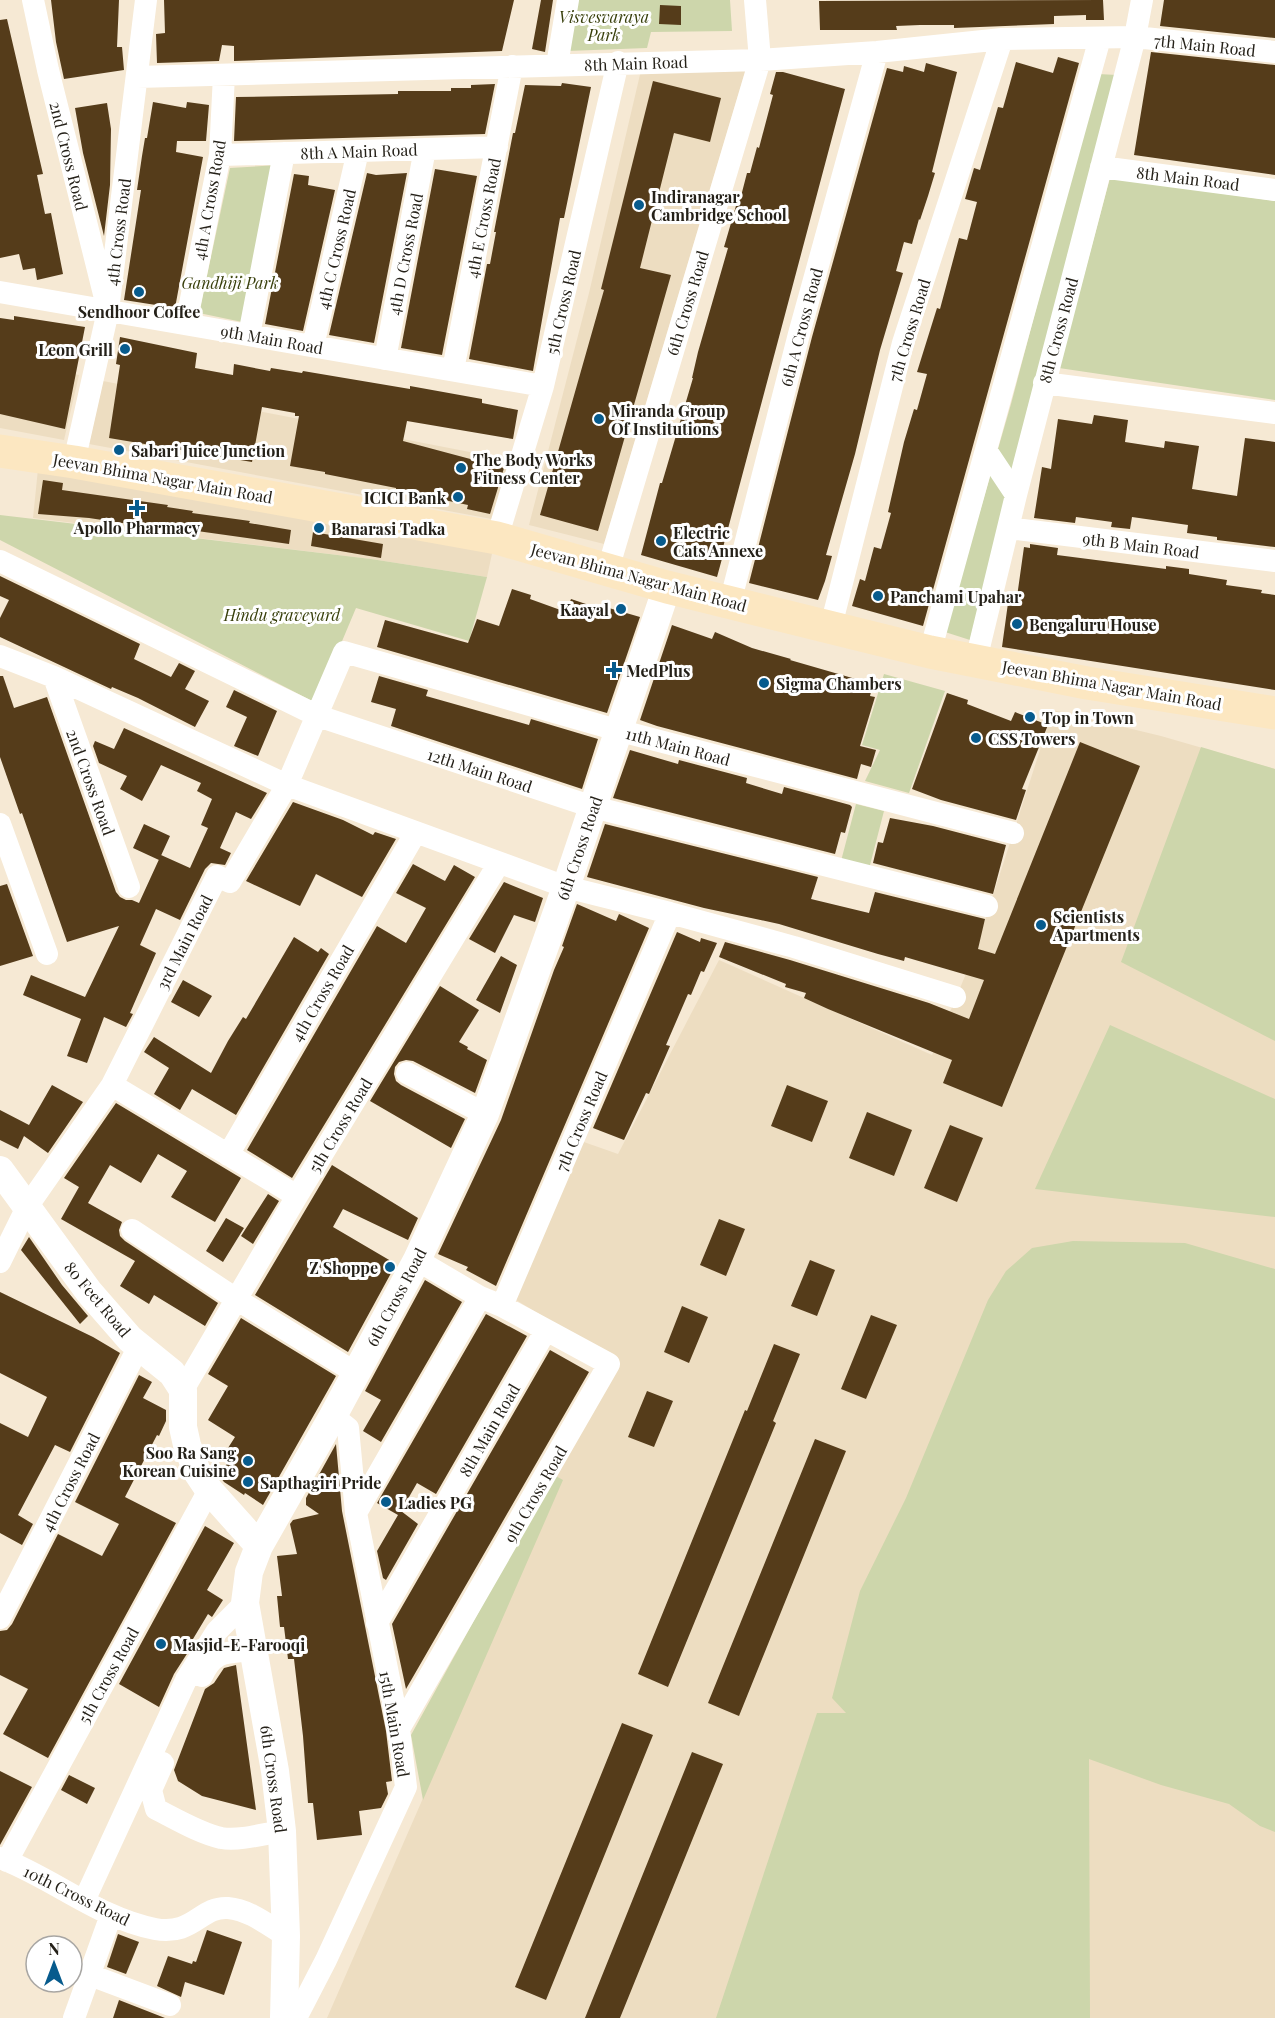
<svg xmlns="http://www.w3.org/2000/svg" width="1275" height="2018" font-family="'Playfair Display',serif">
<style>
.built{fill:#edddc1}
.green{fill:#cdd6ab}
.building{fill:#553c1a}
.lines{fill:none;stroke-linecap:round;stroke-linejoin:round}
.minor{stroke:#fff;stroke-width:22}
.tertiary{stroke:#fff;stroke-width:28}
.secondary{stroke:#fce7c1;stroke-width:33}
.poi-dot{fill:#075b8d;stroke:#fff;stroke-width:2}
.labels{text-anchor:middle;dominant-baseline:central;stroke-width:6;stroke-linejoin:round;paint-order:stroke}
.park-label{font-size:16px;font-style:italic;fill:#373e0a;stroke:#fff}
.street-label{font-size:16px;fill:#252119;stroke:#fff}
.poi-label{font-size:16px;font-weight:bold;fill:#252119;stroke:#fff;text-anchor:start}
</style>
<rect width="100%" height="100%" fill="#f6e9d4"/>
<!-- built -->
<path class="built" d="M747 65 604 544 529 525 589 293 642 66Z
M0 360 79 375 64 440 0 428Z
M103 381 511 460 497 520 89 444Z
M38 469 493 549 487 577 371 559 33 518Z
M1053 710 1161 736 1275 769V2018H327L562 1480 554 1475 620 1363 516 1300 581 1141 618 1154 719 960 932 1055 973 957Z"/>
<!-- green -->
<path class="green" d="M578 0H730L732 31 651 32 647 48 567 51Z
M1098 74 1117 75 970 640 945 632 1011 404Z
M279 165 247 323 199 313 230 168Z
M1110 178 1275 201V400L1059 368Z
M0 515 371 559 487 577 469 641 356 608 316 703 0 540Z
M884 674 945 691 909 793 865 781 880 750 862 745Z
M1201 747 1275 769V1041L1121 962Z
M856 804 884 811 869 869 841 861Z
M1110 1025 1275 1099V1217L1035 1189Z
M1073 1241 1185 1243 1275 1269V1832L1260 1826 1229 1804 1161 1785 1089 1759 1090 2018H716L817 1713H846L832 1698 860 1591 906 1498 988 1300 1006 1271 1032 1248Z
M554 1475 563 1480 423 1800 411 1735Z"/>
<!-- building -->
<path class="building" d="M51 0H119L117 47H122L124 70 64 79 56 42Z
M164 0H514L502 51 234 61V46L222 45 219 61 157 63 156 34 165 33Z
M541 0H553L545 52 532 49Z
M1103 0 1104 20H1086V15L1054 16V24L954 28V25H920L896 26 897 30H820L819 1Z
M1164 0H1275V38L1160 26Z
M660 5 681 6V25L659 24Z
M7 19 43 174 37 175 45 214 51 213 63 274 37 280 35 268 23 270 19 254 0 258V20Z
M1151 52 1275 65V175L1134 155Z
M1058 57 1079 63 923 626 852 606 860 579 865 581 874 547 881 549 891 513 888 512 904 442 914 409 917 410 927 374 917 372 937 308 940 309 959 238 967 240 977 202 965 199 974 168 980 170 998 107 1003 108 1016 62 1053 73Z
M926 63 957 72 932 172 935 173 928 196 920 220 919 219 912 244 904 242 896 271 903 273 880 350 855 454 826 555 832 556 825 581 818 600 749 583 812 337 887 68 903 72 904 66 924 72Z
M776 72H783L845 89 721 555H723L717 577 641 555 660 483H662L693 378H692L698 352 728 248 724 247 738 199 740 200 747 173H750L757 147 759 148 773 95 770 94Z
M653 81 721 98 710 142 674 133 640 268 671 275 598 531 540 515 604 290 601 289Z
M562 83 591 87 564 218H560L533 371 469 359 487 264H490L496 232H494L513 133H515L525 85 561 86Z
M495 84 485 134 234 141 236 97 398 94V91H451V88H471V85Z
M153 102 186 108 187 102 209 105 206 141H177L176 152 203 157 175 308 124 300 141 190H137L142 156 145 138H147Z
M107 103 111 129 110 185 104 236 83 153 75 108Z
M435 169 477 176 442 355 401 348Z
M367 173 376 175 407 173 374 343 329 335Z
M294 174 309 176 308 185 335 190 303 331 265 324Z
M14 316 85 327 65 429 0 414V318L14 320Z
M120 337 197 353 195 368 233 375 234 364 270 371 271 368 302 373 303 371 410 389V386L482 399V403L518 410 513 439 407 421 403 441 504 468 490 514 467 509 468 505 396 490V488L325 474V472L290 466 299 416H295V413L262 407 252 462 109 438 120 365 116 364Z
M1094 415 1128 420 1125 442 1164 448 1165 441 1199 446 1192 489 1237 496 1245 438 1275 442V547L1217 540V537L1187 533 1188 525 1132 517 1130 529 1111 527 1112 522 1076 517 1075 523 1034 518 1042 467 1051 469 1058 419 1092 424Z
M43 480 63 483 62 490 168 505 167 507 193 511 192 513 250 521 249 523 291 530 289 544 190 530 189 533 89 518 38 514Z
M313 532 383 544 381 558 311 546Z
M1030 544 1058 548 1057 555 1166 569V566L1189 569V574L1227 580 1226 585 1262 590 1261 593 1275 595V690L1002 647 1008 603 1016 604 1024 547 1030 548Z
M0 576 140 644 134 659 171 677 179 663 195 671 185 689 209 701 195 727 138 698 112 687 111 689 0 637V618L9 600 0 596Z
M512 589 531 595 530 599 566 612 571 599 601 609 602 606 640 617 607 713 377 647 385 620 468 643 477 619 499 626Z
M672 625 712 639 715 632 752 648 791 659 790 660 873 684 870 696 875 697 860 746 876 750 871 767 861 764 857 779 657 726 640 720Z
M0 676H3L14 708 47 697 116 892 120 897 126 900H132L139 903 161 855 190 868 208 828 201 825 212 799 197 791 201 783 161 765 142 801 120 789 127 776 99 763 93 746 95 741 114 749 124 728 267 793 251 819 236 812 220 848 231 853 225 865 211 863 205 869 180 920 156 909 140 945 156 953 130 1013 133 1014 126 1027 104 1017 87 1063 67 1056 81 1019 23 995 31 975 85 997 119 926 67 942 22 813 20 814 0 757Z
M379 676 428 690 426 696 529 725 531 719 598 739 582 789 391 726 396 709 371 702Z
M234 690 277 711 258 756 234 746 247 717 226 707Z
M947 693 968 700 967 704 1011 721 1015 712 1048 725 1022 789 1026 790 1016 820 941 800 912 789Z
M1080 742 1140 766 1002 1107 943 1083 952 1060 828 1009 804 998 806 993 785 987 786 984 719 957 725 942 790 960 929 1003 969 1019 984 980 905 957 904 961 878 954 779 924 704 908 587 877 605 824 818 877 811 899 869 913 875 892 985 919 978 949 995 954Z
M630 750 678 764 679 760 747 778 746 783 782 794 784 787 850 805 852 807 845 833 841 832 835 854 613 798Z
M293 802 343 820 373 835 375 832 396 839 362 897 316 874 300 906 246 881Z
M890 818 933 826 1006 845 993 894 873 863 878 842 883 843Z
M144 824 170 836 159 860 133 848Z
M413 864 445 881 454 865 475 877 292 1178 247 1150 377 926 406 943 426 908 396 893Z
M504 882 543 898 535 922 514 915 495 953 469 939Z
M7 884 33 956 0 966V886Z
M577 904 616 921 619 914 649 928 496 1286 466 1270 468 1267 438 1254 501 1120 554 970 564 947 562 946Z
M677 932 700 942 701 938 717 943 704 972 701 971 691 995 688 994 666 1045 670 1046 660 1069 649 1094 646 1093 624 1140 593 1128Z
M294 937 318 952 321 948 329 954 236 1115 192 1089 180 1110 154 1094 169 1068 144 1052 154 1037 211 1073 228 1041 243 1017 246 1019Z
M501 956 517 965 500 1013 476 1000Z
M183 980 212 996 199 1017 171 1002Z
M440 986 479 1010 459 1042 468 1047 467 1049 487 1060 475 1093 413 1061 406 1060 399 1062 395 1067 394 1074 396 1081 401 1085 465 1119 451 1148 370 1101Z
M52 1085 83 1102 48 1153 24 1136 18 1149 0 1140V1110L29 1125Z
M787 1085 828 1101 812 1142 771 1126Z
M116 1103 241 1178 215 1222 171 1197 187 1171 158 1154 141 1183 110 1165 88 1203 122 1222 119 1230 120 1236 125 1241 218 1303 205 1326 154 1295 149 1304 120 1286 135 1261 61 1219 79 1187 64 1178Z
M867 1112 912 1130 894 1176 849 1158Z
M950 1125 983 1138 957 1202 924 1188Z
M332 1165 418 1218 408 1240 343 1209 333 1227 396 1264 348 1352 255 1295Z
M268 1194 279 1201 253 1244 241 1236Z
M226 1218 244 1228 223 1262 206 1251Z
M719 1219 745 1229 726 1276 700 1265Z
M29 1237 62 1285 88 1316 80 1324 21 1250Z
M810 1260 835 1270 817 1316 791 1306Z
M425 1280 462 1302 381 1442 363 1431 381 1400 365 1391Z
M0 1292 93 1337 120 1353 70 1452 55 1445 18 1515 33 1524 22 1545 0 1533V1423L28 1437 47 1397 0 1373Z
M682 1306 708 1317 689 1363 664 1352Z
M486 1314 527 1336 436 1494 417 1483 401 1511 418 1524 386 1580 383 1578 377 1551 398 1515 377 1503Z
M871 1315 897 1325 866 1399 841 1389Z
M241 1318 336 1376 263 1505 245 1493 244 1495 224 1482 218 1474 227 1464 224 1461 231 1451 228 1448 235 1437 208 1420 228 1386 208 1374Z
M774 1344 800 1354 773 1421 776 1423 668 1687 638 1674 745 1410 747 1411Z
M550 1350 589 1372 406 1689 392 1624Z
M139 1375 152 1382 143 1398 166 1410V1421L159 1436 157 1435 125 1497 176 1523 48 1758 3 1734 28 1689 0 1675V1631L7 1630 12 1624 58 1534 102 1556 119 1524 75 1502Z
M647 1391 673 1401 654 1447 628 1437Z
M815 1439 846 1451 739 1716 708 1703Z
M336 1444 342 1511 386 1731 392 1781 386 1782 388 1794 381 1808 359 1811 362 1835 317 1840 313 1803H308L303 1736 294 1659H288L284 1627H280L277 1596H282L277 1556 297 1554 290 1524 293 1520 319 1514 306 1505V1498Z
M205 1526 234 1543 207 1590 223 1600 212 1617 208 1614 190 1644 192 1646 174 1674 159 1707 119 1684Z
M236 1665 256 1810 202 1796 178 1781 174 1770 205 1689 214 1683 224 1668Z
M622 1723 653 1735 546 2000 515 1987Z
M692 1752 723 1764 620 2018H585Z
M0 1771 32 1787 0 1845Z
M69 1775 95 1788 87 1804 61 1790Z
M207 1930 242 1942 224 1995 185 1982 181 1997 157 1986 168 1956 192 1964 193 1961 196 1962Z
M118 1934 139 1942 126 1974 107 1967Z
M119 2000 165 2018H168H113Z"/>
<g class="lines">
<!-- minor -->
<path class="minor" d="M33 0 48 70 105 298
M557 65 568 0
M137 77 760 60 877 52 1002 39 1135 37 1275 52
M220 155 497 147
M1101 167 1275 190
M0 292 543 386
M186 324 220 155 224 75
M249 335 284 153
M313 346 358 151
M385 359 425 149
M453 370 512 66
M1044 383 1275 413
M986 450 1016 495
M74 462 108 311 146 0
M1008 528 1275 561
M497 538 543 386 618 62
M0 561 318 716 593 807 987 906
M608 569 760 60 755 0
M730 603 799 334 877 52
M831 626 903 343 1002 39
M930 652 1100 38
M0 656 54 677 287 785 566 887 670 913 794 947 955 997
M976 660 1016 495 1135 37 1142 0
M54 677 129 887
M0 824 47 954
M407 1073 485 1114
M112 1085 297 1196
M228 1155 416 832
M132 1230 236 1299 356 1373
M417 1260 480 1297 502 1306 670 913
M0 1262 27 1207 112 1085 217 876 230 882 287 785 344 652 617 730 1013 833
M183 1390 297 1196 499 863
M356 1513 480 1297
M0 1618 139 1346
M377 1623 546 1330
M202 1676C214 1649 228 1653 254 1650
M399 1729 609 1364 502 1306
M163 1763 151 1790 156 1809C176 1819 199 1833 221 1838 240 1841 263 1834 282 1831
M0 1858C53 1878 98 1918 155 1929 194 1936 200 1906 228 1908 250 1910 268 1925 286 1936
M7 1861 209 1490
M84 1901 186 1680 217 1631 245 1603
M90 1975 170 2005
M74 2018 111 1915
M296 2018 326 1960 406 1787 399 1729 356 1513 348 1428 333 1416"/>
<!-- tertiary -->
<path class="tertiary" d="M0 1170 89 1292 130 1339 172 1373 183 1390V1427L187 1445 197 1472 209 1490 259 1546
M284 2018 286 1936 282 1831 275 1771 245 1603 249 1572 259 1546 333 1416 417 1260 485 1114 566 887 667 587"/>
<!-- secondary -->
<path class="secondary" d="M0 451 74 462 497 538 667 587 930 652 1087 683 1275 713"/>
</g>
<!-- markers -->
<g class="poi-dot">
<circle cx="639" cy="205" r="6"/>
<circle cx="139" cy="292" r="6"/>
<circle cx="125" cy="349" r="6"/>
<circle cx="599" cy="419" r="6"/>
<circle cx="119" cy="450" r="6"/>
<circle cx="461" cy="468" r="6"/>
<circle cx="458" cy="497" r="6"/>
<path d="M134 499h6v6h6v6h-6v6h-6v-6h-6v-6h6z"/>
<circle cx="319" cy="528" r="6"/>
<circle cx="661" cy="541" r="6"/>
<circle cx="878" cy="596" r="6"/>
<circle cx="621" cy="609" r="6"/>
<circle cx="1017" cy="624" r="6"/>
<path d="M611 661h6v6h6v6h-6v6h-6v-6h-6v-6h6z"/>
<circle cx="764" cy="683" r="6"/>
<circle cx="1030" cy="717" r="6"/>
<circle cx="976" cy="738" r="6"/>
<circle cx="1041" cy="925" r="6"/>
<circle cx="390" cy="1267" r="6"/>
<circle cx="248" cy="1461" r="6"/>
<circle cx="248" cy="1482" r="6"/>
<circle cx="386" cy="1502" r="6"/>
<circle cx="161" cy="1644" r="6"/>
</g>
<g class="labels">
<!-- park labels -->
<g class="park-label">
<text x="604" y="16">Visvesvaraya<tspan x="604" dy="18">Park</tspan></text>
<text x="230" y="282">Gandhiji Park</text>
<text x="282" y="614">Hindu graveyard</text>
</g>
<!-- street labels -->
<g class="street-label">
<text transform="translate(1205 45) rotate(6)">7th Main Road</text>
<text transform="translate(636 63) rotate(-2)">8th Main Road</text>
<text transform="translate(359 151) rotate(-2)">8th A Main Road</text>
<text transform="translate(69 156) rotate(76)">2nd Cross Road</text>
<text transform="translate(1188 178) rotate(7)">8th Main Road</text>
<text transform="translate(209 200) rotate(-80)">4th A Cross Road</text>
<text transform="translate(483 218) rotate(-79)">4th E Cross Road</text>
<text transform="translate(118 232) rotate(-83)">4th Cross Road</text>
<text transform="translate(336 249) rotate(-77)">4th C Cross Road</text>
<text transform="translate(405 254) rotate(-79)">4th D Cross Road</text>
<text transform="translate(563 302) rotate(-77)">5th Cross Road</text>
<text transform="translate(687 303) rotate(-73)">6th Cross Road</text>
<text transform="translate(801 327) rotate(-75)">6th A Cross Road</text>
<text transform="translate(909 330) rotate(-73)">7th Cross Road</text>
<text transform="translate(1058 330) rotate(-75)">8th Cross Road</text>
<text transform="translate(272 339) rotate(10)">9th Main Road</text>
<text transform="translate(163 478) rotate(10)">Jeevan Bhima Nagar Main Road</text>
<text transform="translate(1141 545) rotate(7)">9th B Main Road</text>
<text transform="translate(639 577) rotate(15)">Jeevan Bhima Nagar Main Road</text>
<text transform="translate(1112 685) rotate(10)">Jeevan Bhima Nagar Main Road</text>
<text transform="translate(678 746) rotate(15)">11th Main Road</text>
<text transform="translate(480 770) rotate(18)">12th Main Road</text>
<text transform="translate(91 782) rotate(70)">2nd Cross Road</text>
<text transform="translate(579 848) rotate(-71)">6th Cross Road</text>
<text transform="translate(184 942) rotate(-63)">3rd Main Road</text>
<text transform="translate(322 993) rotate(-60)">4th Cross Road</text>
<text transform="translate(581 1121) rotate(-67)">7th Cross Road</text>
<text transform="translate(340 1125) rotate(-59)">5th Cross Road</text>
<text transform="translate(396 1297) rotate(-62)">6th Cross Road</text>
<text transform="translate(98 1299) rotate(50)">80 Feet Road</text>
<text transform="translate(489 1430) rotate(-60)">8th Main Road</text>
<text transform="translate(70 1482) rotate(-63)">4th Cross Road</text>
<text transform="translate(535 1494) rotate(-60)">9th Cross Road</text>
<text transform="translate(108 1675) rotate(-61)">5th Cross Road</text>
<text transform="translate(395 1724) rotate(80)">15th Main Road</text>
<text transform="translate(274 1779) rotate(82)">6th Cross Road</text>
<text transform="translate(77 1895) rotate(26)">10th Cross Road</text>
</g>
<!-- poi labels -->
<g class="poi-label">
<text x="651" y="196">Indiranagar<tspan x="651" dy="18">Cambridge School</tspan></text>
<text x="139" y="311" text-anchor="middle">Sendhoor Coffee</text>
<text x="113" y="349" text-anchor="end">Leon Grill</text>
<text x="611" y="410">Miranda Group<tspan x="611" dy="18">Of Institutions</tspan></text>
<text x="131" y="450">Sabari Juice Junction</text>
<text x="473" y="459">The Body Works<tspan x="473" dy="18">Fitness Center</tspan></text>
<text x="446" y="497" text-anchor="end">ICICI Bank</text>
<text x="137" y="527" text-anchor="middle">Apollo Pharmacy</text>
<text x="331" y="528">Banarasi Tadka</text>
<text x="673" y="532">Electric<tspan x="673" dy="18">Cats Annexe</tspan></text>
<text x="890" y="596">Panchami Upahar</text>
<text x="609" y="609" text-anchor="end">Kaayal</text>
<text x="1029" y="624">Bengaluru House</text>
<text x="626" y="670">MedPlus</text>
<text x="776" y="683">Sigma Chambers</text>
<text x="1042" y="717">Top in Town</text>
<text x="988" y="738">CSS Towers</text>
<text x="1053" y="916">Scientists<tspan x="1053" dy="18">Apartments</tspan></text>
<text x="378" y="1267" text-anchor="end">Z Shoppe</text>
<text x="236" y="1452" text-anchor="end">Soo Ra Sang<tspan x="236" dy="18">Korean Cuisine</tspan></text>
<text x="260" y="1482">Sapthagiri Pride</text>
<text x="398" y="1502">Ladies PG</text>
<text x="173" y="1644">Masjid-E-Farooqi</text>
</g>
</g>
<!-- north arrow -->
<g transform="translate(54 1964)"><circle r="28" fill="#ffffff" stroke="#a8a6a3" stroke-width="1.5"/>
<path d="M0-4.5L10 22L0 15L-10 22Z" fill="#075b8d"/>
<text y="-9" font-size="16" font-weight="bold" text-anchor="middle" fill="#252119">N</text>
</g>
</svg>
